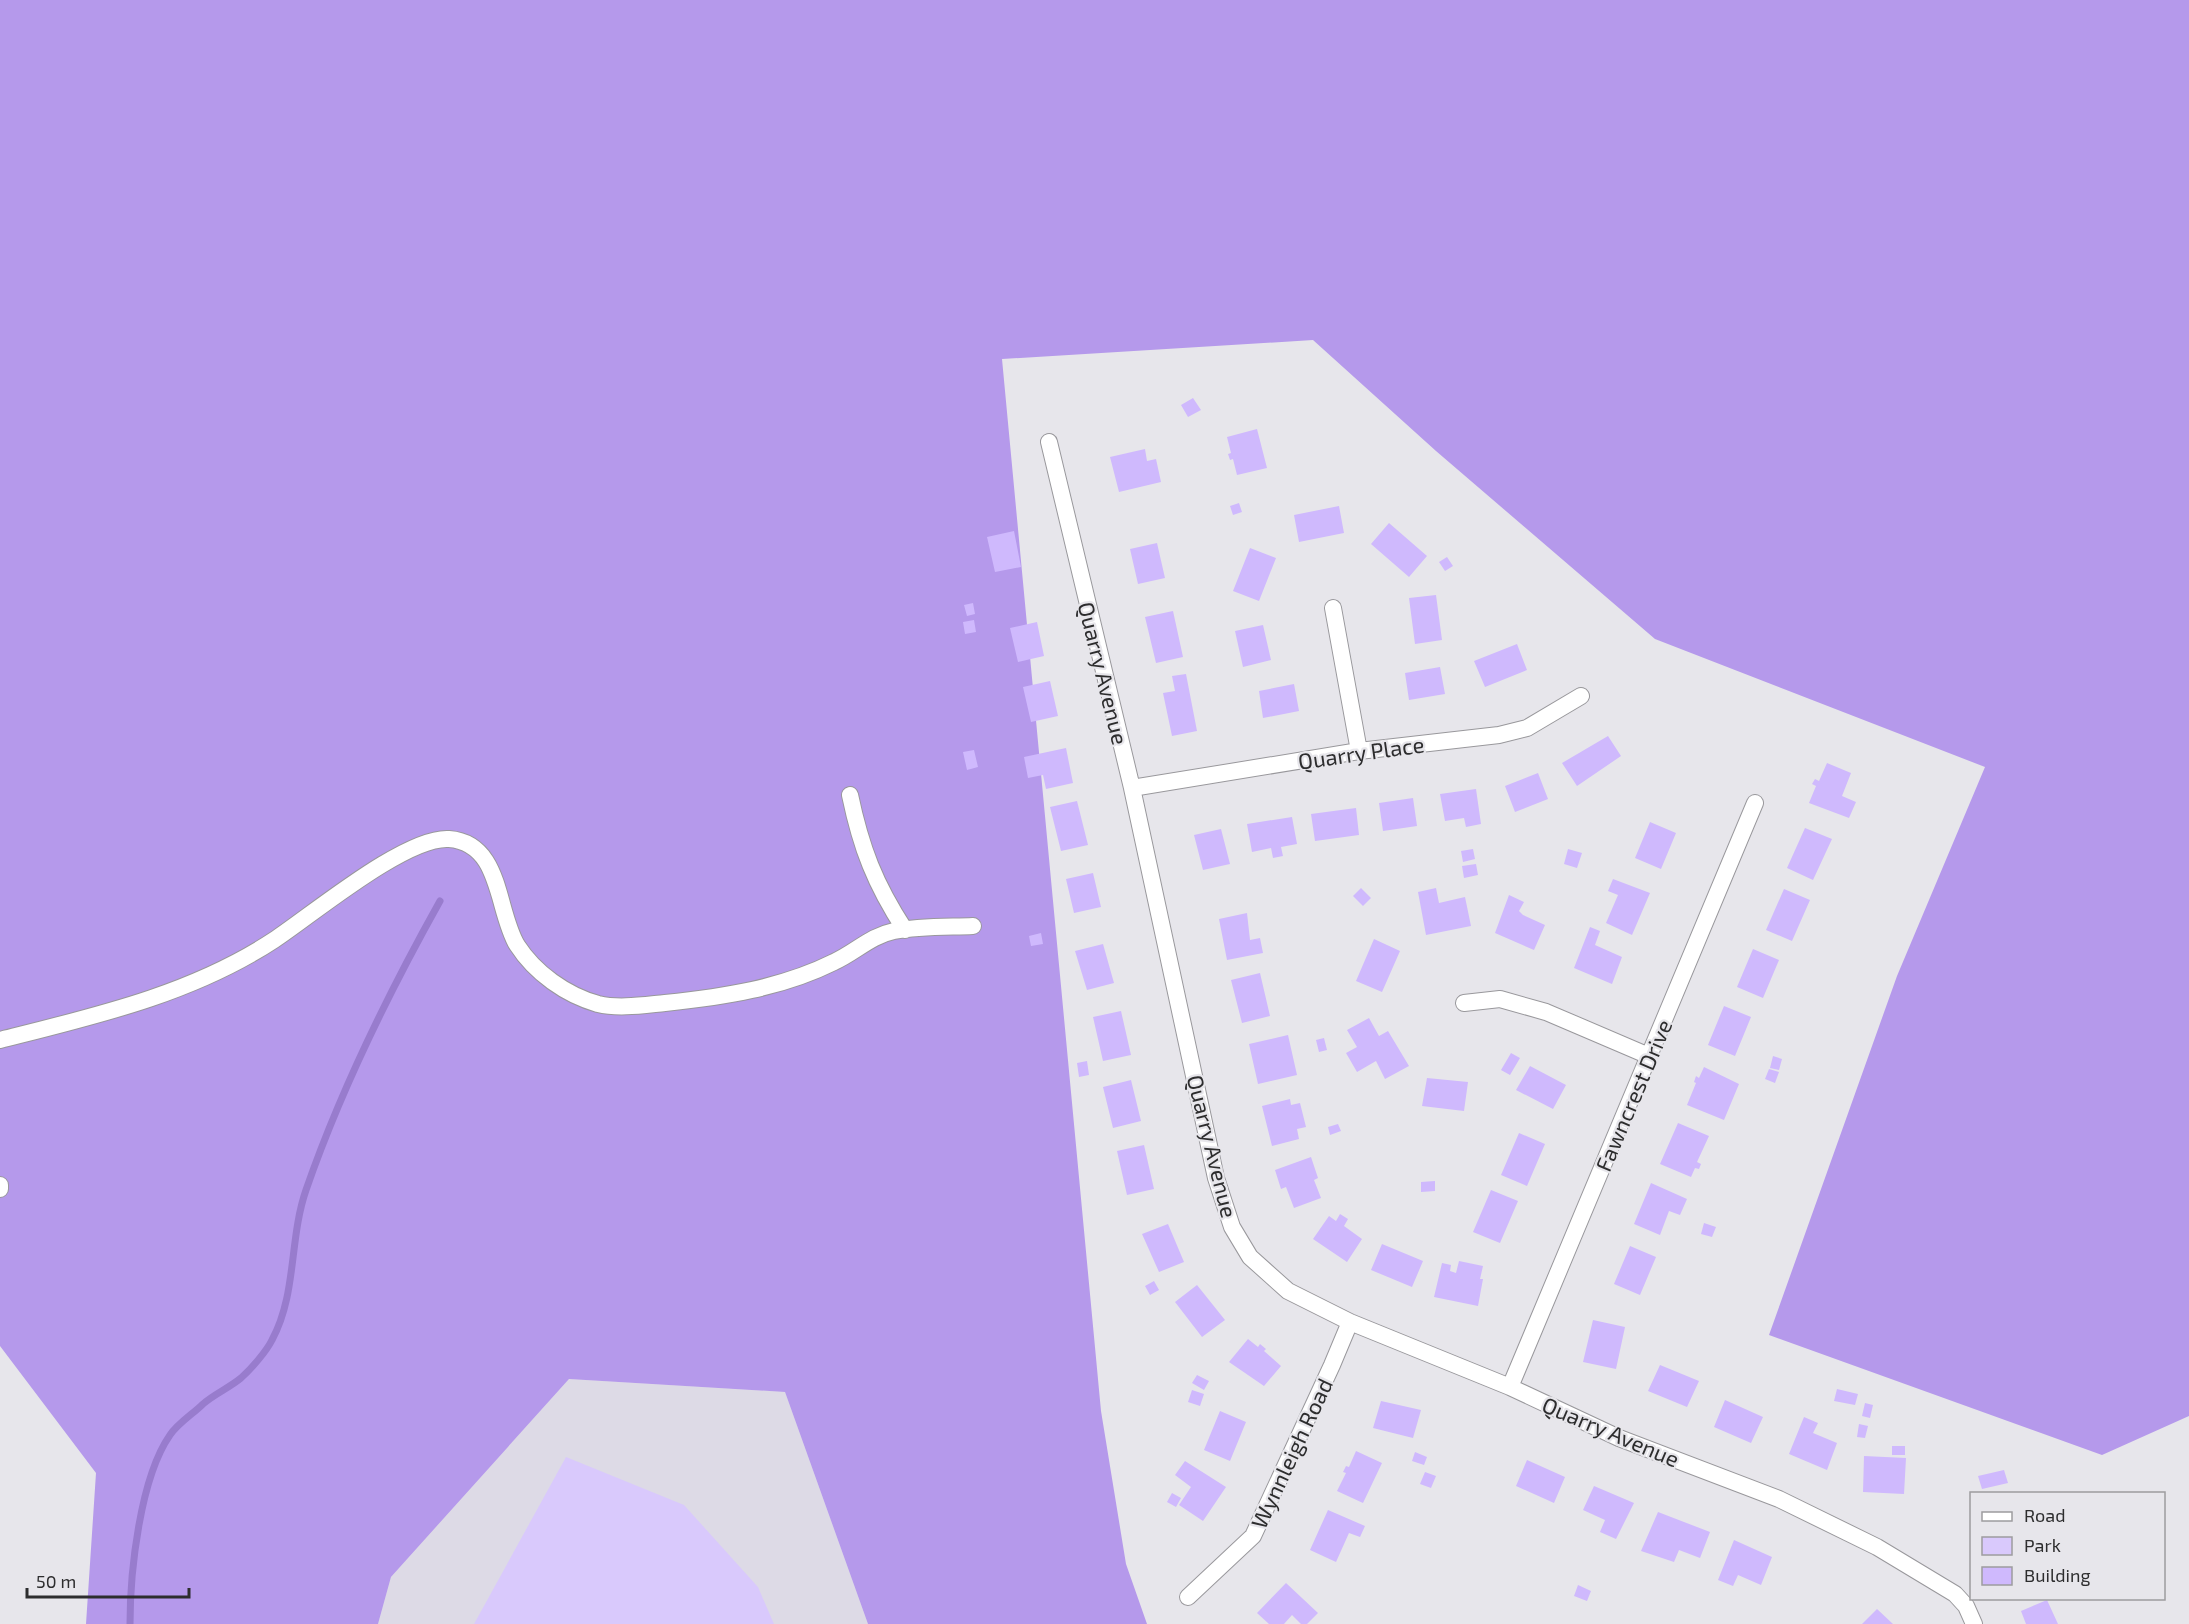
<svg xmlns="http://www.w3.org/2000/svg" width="2189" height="1624" font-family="'Exo 2',sans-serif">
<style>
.built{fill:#dddae6}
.green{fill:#d9c9fc}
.forest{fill:#b599eb}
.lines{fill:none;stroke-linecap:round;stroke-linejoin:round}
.stream{stroke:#987ccd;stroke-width:7}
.building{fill:#cfb9fd}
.minor-casing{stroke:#99989c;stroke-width:18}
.minor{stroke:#fff;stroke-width:16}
.labels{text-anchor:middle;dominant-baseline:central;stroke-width:4.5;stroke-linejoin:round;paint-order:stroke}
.street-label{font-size:22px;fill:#2d2d2e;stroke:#e7e6eb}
</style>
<rect width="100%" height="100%" fill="#e7e6eb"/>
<!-- built -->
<path class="built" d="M569 1379 785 1392 868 1624H378L391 1577Z"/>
<!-- green -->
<path class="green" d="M566 1457 684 1505 758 1587 774 1624H474Z"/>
<!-- forest -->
<path class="forest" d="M0 0H2189V1416L2102 1455 1769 1335 1897 976 1985 767 1655 639 1436 451 1313 340 1002 359 1101 1411 1126 1564 1147 1624H868L785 1392 569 1379 391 1577 378 1624H86L96 1473 0 1346Z"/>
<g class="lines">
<!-- stream -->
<path class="stream" d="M130 1624C130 1572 140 1478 170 1435 178 1423 193 1414 203 1404 214 1394 229 1388 241 1378 251 1369 266 1352 272 1340 297 1294 289 1239 306 1190 341 1089 388 994 440 901"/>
</g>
<!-- building -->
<path class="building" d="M1193 398 1201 410 1188 417 1181 405Z
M1257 429 1267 468 1237 475 1233 459 1230 460 1228 454 1231 453 1227 437Z
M1145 449 1147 461 1156 459 1161 482 1119 492 1110 457Z
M1239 503 1242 512 1233 515 1230 506Z
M1339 506 1344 533 1299 542 1294 515Z
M1389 523 1427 556 1409 577 1371 544Z
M1014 531 1021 567 995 572 987 537Z
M1157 543 1165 578 1138 584 1130 549Z
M1250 548 1276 558 1259 601 1233 591Z
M1447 557 1453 566 1445 571 1439 562Z
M1436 595 1442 640 1415 644 1409 598Z
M973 603 975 614 967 616 964 605Z
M1173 611 1183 657 1156 663 1145 617Z
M974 620 976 632 965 634 963 622Z
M1037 622 1044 656 1018 662 1010 628Z
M1263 625 1271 660 1243 667 1235 631Z
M1517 644 1527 670 1485 687 1474 661Z
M1440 667 1445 694 1409 700 1405 673Z
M1186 674 1197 731 1172 736 1163 693 1175 691 1172 676Z
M1050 681 1058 716 1031 722 1023 687Z
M1294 684 1299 711 1263 718 1259 691Z
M1608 736 1621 756 1577 786 1562 763Z
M1066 748 1073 783 1046 789 1043 775 1028 778 1024 757Z
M974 750 978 767 967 770 963 752Z
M1827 763 1851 773 1842 796 1856 802 1849 818 1809 803 1816 786 1812 784 1815 779 1819 781Z
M1538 773 1548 799 1515 812 1505 786Z
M1476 789 1481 824 1466 827 1464 818 1445 821 1440 794Z
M1413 798 1417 826 1383 831 1379 803Z
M1077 801 1088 845 1061 851 1050 807Z
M1356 808 1359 835 1315 841 1311 814Z
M1292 817 1297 844 1281 847 1283 856 1273 858 1271 848 1252 852 1247 824Z
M1650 822 1676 833 1661 869 1635 858Z
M1805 828 1832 839 1813 880 1787 868Z
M1221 829 1230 864 1203 870 1194 835Z
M1473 849 1475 859 1463 862 1461 851Z
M1568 849 1582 853 1577 868 1564 864Z
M1476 864 1478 875 1464 878 1462 866Z
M1093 873 1101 907 1074 913 1066 879Z
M1613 879 1650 893 1632 935 1606 923 1618 895 1608 891Z
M1361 888 1371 898 1363 906 1353 896Z
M1436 888 1439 903 1465 897 1471 926 1426 935 1418 892Z
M1784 889 1810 900 1792 941 1766 930Z
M1509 895 1524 902 1519 911 1523 915 1545 925 1534 950 1495 933Z
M1247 913 1250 940 1260 938 1263 953 1227 960 1219 919Z
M1590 927 1600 931 1595 945 1622 957 1612 984 1574 968Z
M1041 933 1043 944 1031 946 1029 936Z
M1374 939 1400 951 1382 992 1356 981Z
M1103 944 1114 983 1087 990 1075 951Z
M1753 949 1779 960 1763 998 1737 987Z
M1260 973 1270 1016 1242 1023 1231 980Z
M1724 1006 1751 1017 1735 1056 1708 1045Z
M1121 1011 1131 1055 1103 1061 1093 1017Z
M1369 1018 1379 1036 1388 1031 1409 1066 1385 1079 1376 1061 1357 1072 1346 1053 1357 1047 1347 1030Z
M1288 1035 1297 1075 1258 1084 1249 1044Z
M1324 1038 1327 1050 1319 1052 1316 1040Z
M1511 1053 1520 1058 1510 1075 1501 1070Z
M1773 1056 1782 1059 1779 1070 1770 1068Z
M1087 1061 1089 1075 1079 1077 1077 1063Z
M1530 1066 1566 1085 1553 1109 1516 1090Z
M1704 1067 1739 1084 1724 1120 1687 1105 1696 1083 1694 1082 1696 1076 1699 1078Z
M1769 1069 1779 1072 1775 1083 1765 1079Z
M1427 1078 1468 1082 1464 1111 1422 1106Z
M1131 1080 1141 1121 1113 1128 1103 1087Z
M1290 1099 1291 1105 1300 1103 1306 1127 1297 1129 1299 1139 1272 1146 1262 1106Z
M1678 1123 1709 1136 1697 1162 1701 1164 1699 1169 1695 1168 1691 1177 1660 1164Z
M1338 1124 1341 1131 1330 1135 1328 1127Z
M1519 1133 1545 1144 1527 1186 1501 1175Z
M1144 1145 1154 1189 1127 1195 1117 1151Z
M1311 1157 1318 1178 1314 1180 1321 1198 1294 1208 1286 1187 1281 1189 1275 1170Z
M1435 1181V1191L1421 1192V1182Z
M1651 1183 1687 1199 1680 1215 1669 1211 1660 1235 1634 1224Z
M1491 1190 1518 1201 1500 1243 1473 1232Z
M1340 1214 1348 1219 1344 1226 1362 1239 1347 1262 1313 1239 1329 1216 1336 1221Z
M1704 1223 1716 1227 1712 1237 1701 1234Z
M1168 1224 1184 1262 1159 1272 1142 1234Z
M1382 1244 1423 1261 1412 1287 1371 1270Z
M1630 1246 1656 1257 1640 1295 1614 1284Z
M1459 1261 1483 1266 1480 1279H1483L1478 1306 1434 1297 1442 1263 1451 1265 1450 1271 1456 1273Z
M1154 1281 1159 1290 1150 1295 1145 1286Z
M1197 1285 1225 1320 1202 1337 1175 1302Z
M1593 1320 1625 1327 1616 1369 1583 1362Z
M1248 1339 1258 1347 1260 1344 1266 1349 1264 1351 1281 1366 1264 1386 1229 1362Z
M1660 1365 1699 1381 1687 1407 1648 1391Z
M1197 1375 1209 1381 1204 1390 1192 1383Z
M1837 1389 1858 1394 1855 1405 1834 1401Z
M1192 1390 1204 1394 1200 1406 1188 1402Z
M1725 1400 1763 1417 1751 1443 1714 1427Z
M1381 1401 1421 1410 1413 1438 1373 1428Z
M1865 1403 1873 1405 1870 1418 1862 1416Z
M1220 1411 1246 1422 1230 1461 1204 1450Z
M1804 1417 1818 1423 1813 1433 1837 1443 1827 1470 1789 1454Z
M1859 1424 1868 1426 1865 1438 1857 1437Z
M1892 1446H1905V1455H1892Z
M1356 1451 1382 1463 1363 1503 1337 1491 1346 1473 1343 1472 1346 1466 1349 1467Z
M1415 1452 1427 1457 1424 1465 1412 1461Z
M1864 1456 1906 1458 1904 1494 1863 1492Z
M1527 1460 1565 1477 1554 1503 1516 1486Z
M1185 1461 1226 1487 1203 1521 1179 1505 1191 1487 1175 1475Z
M2004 1470 2008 1483 1982 1489 1978 1476Z
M1425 1472 1436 1476 1431 1488 1420 1484Z
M1594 1486 1634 1503 1616 1539 1600 1532 1605 1520 1583 1510Z
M1172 1493 1181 1498 1176 1507 1167 1502Z
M1328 1510 1365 1526 1360 1537 1349 1533 1336 1562 1310 1550Z
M1658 1512 1710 1532 1700 1558 1679 1550 1674 1562 1641 1551Z
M1734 1540 1772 1557 1761 1585 1738 1575 1733 1586 1718 1580Z
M1286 1583 1318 1613 1307 1624H1301L1292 1615 1284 1624H1269L1257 1613Z
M1578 1585 1591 1591 1587 1601 1574 1596Z
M2047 1600 2058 1624H2026L2021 1611Z
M1877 1609 1893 1624H1862Z"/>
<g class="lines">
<!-- minor casing -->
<g class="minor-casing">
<path id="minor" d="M1049 442 1132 788 1216 1178 1232 1227 1250 1257 1288 1291 1350 1322 1510 1387 1619 1438 1779 1499 1877 1547 1955 1594 1966 1606 1974 1624
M1333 608 1359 751
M1132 788 1359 751 1499 735 1527 728 1581 696
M850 795C861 848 875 884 905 930
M1464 1003 1500 999 1546 1012 1649 1056
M0 1040C95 1016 192 994 274 940 312 915 406 836 449 839 502 843 496 910 517 945 535 973 566 995 598 1004 619 1009 644 1005 665 1003 723 997 782 988 834 962 856 952 870 936 894 931 919 926 947 927 973 926
M0 1185V1189
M1510 1387 1755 803
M1188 1597 1253 1536 1332 1365 1350 1322"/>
</g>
<!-- minor -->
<use href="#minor" class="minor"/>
</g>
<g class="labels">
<!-- street labels -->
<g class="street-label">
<text transform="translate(1104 673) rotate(76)">Quarry Avenue</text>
<text transform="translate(1361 752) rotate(-8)">Quarry Place</text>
<text transform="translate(1633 1095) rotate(-67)">Fawncrest Drive</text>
<text transform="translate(1213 1146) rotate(76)">Quarry Avenue</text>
<text transform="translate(1611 1431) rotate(23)">Quarry Avenue</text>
<text transform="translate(1291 1453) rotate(-65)">Wynnleigh Road</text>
</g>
</g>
<!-- legend -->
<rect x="1970" y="1492" width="195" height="108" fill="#e7e6eb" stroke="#9d9c9f" stroke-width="1.5"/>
<rect x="1982" y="1512" width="30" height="9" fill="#ffffff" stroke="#9d9c9f" stroke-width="1.5"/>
<text x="2024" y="1522" font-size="18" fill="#2d2d2e">Road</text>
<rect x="1982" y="1537" width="30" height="18" fill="#d9c9fc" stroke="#9d9c9f" stroke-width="1.5"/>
<text x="2024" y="1552" font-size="18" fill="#2d2d2e">Park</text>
<rect x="1982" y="1567" width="30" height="18" fill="#cfb9fd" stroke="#9d9c9f" stroke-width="1.5"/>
<text x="2024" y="1582" font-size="18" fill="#2d2d2e">Building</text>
<!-- scale -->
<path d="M27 1588v9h162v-9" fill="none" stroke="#2d2d2e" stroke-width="3"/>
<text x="36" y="1588" font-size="18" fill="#2d2d2e" stroke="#e7e6eb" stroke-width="4.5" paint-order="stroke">50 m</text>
</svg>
